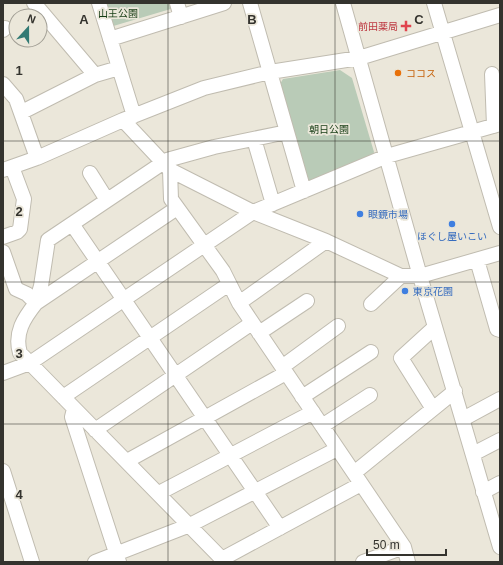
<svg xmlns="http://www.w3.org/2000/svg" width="503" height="565" font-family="Helvetica,'Noto Sans JP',sans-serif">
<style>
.green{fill:#b9cbb7}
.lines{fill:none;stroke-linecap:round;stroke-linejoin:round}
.minor-casing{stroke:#c0bcb0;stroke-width:16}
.minor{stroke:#fff;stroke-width:14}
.grid{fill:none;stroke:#34332e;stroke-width:1;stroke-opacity:0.55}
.health-dot{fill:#e0444e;stroke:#ebe7da;stroke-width:1.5}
.food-dot{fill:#e8710a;stroke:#ebe7da;stroke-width:1.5}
.shop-dot{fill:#3f7fe0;stroke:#ebe7da;stroke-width:1.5}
.labels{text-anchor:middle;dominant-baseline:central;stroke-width:3.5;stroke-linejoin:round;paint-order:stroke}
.park-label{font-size:10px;fill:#143b12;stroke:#ebe7da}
.health-label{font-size:10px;fill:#be3a42;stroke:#ebe7da;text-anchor:end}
.food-label{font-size:10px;fill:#c56008;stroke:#ebe7da;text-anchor:start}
.shop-label{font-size:10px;fill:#366cbe;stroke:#ebe7da;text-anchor:start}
.grid-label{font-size:13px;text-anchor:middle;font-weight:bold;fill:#34332e;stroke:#ebe7da;stroke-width:3.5;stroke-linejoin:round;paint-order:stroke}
</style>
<rect width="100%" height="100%" fill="#ebe7da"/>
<!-- green -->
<path class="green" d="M104 3H172L174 8 110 27Z
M340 70 352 78 374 152 372 158 312 183 306 181 280 84 283 79Z"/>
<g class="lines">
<!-- minor casing -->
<g class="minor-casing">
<path id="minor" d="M34 3 95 75
M99 3 134 116
M177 3 181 17
M250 3 304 191
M343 3 420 276 500 547
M434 3 500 227
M3 30 5 28
M110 39 224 3
M492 74 494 126
M3 84 16 99 37 158
M22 112 95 75 119 68
M123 120 170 170 253 212 326 241 401 276H420L500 253
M254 139 273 204
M3 170 37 158 123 120 204 88 270 72 359 58 500 15
M170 170 171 199 223 271 239 303 404 547 408 562
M90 173 107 200
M177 208 36 303C24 318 14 333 20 353L225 562
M72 224 280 528
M3 237 17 232 20 229 24 199 12 167
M3 252 16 289 27 294 36 303
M477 260 497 329 500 330
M36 303 41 286 48 240 167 160 214 147 287 132
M239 303 326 241
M371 304 401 276
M259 333 307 301
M282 367 338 326
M3 373 30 363 253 212 387 156 500 124
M63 397 229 284
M302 397 371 352
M74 409 72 417 119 562
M433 409 401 358 435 327
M463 419 500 399
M322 426 370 395
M95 430 252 323
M473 454 500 440
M127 461 286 373
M3 471 32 562
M354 473 455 391
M483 492 500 483
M159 493 313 412
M222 559 361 484
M95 562 190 525 337 449
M363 562 404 547"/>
</g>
<!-- minor -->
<use href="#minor" class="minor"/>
</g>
<!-- grid -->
<path class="grid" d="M168 3V562M335 3V562M3 141H500M3 282H500M3 424H500"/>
<!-- markers -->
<path class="health-dot" d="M404 20h4v4h4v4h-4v4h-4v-4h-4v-4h4z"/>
<circle class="food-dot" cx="398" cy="73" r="4"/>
<g class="shop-dot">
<circle cx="360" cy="214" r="4"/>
<circle cx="452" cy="224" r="4"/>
<circle cx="405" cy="291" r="4"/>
</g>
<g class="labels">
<!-- park labels -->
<g class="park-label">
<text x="118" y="13">山王公園</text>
<text x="329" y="129">朝日公園</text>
</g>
<!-- health labels -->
<g class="health-label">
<text x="398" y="26">前田薬局</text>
</g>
<!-- food labels -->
<g class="food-label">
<text x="406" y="73">ココス</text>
</g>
<!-- shop labels -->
<g class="shop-label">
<text x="368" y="214">眼鏡市場</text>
<text x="452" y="236" text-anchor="middle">ほぐし屋いこい</text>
<text x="413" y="291">東京花園</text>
</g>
</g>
<g class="grid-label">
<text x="84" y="24">A</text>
<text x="252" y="24">B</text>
<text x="419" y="24">C</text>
<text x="19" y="75">1</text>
<text x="19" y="216">2</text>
<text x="19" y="358">3</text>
<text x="19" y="499">4</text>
</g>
<!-- border -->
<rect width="503" height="565" fill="none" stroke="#34332e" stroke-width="8"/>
<!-- north arrow -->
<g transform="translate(28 28) rotate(21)"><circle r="19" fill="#ebe7da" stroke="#a29f95"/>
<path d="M0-3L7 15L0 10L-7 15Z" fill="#327a74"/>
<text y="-6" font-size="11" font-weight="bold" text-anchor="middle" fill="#34332e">N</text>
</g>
<!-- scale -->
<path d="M367 549v6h79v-6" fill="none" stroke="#34332e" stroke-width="2"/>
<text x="373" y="549" font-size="12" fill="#34332e" stroke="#ebe7da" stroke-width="3" paint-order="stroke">50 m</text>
</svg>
